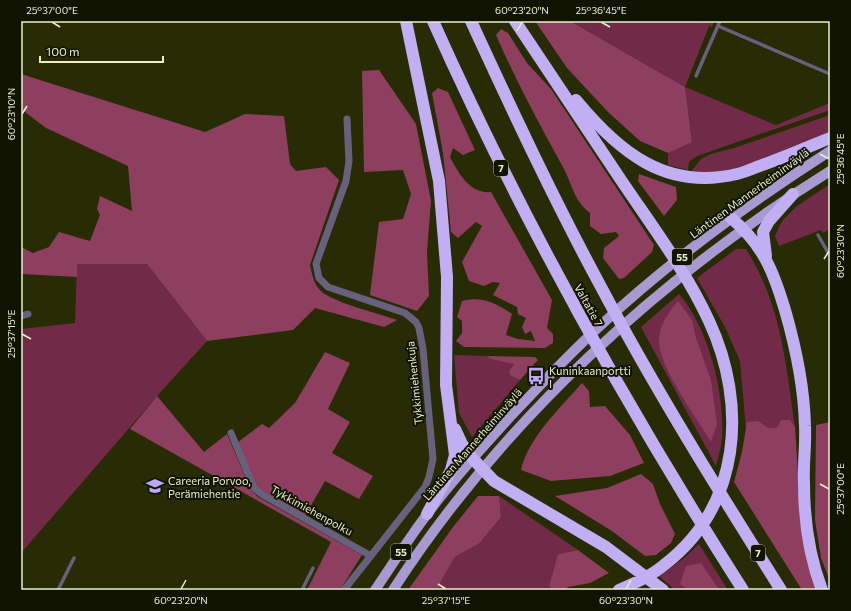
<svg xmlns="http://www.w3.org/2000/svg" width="851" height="611" font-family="Commissioner,sans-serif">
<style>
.green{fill:#712b49}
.forest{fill:#8e3e5f}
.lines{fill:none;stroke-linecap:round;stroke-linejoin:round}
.lane{stroke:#68617d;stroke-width:3.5}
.street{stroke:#68617d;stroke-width:7}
.primary{stroke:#a899d2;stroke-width:10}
.highway{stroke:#c1aef3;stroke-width:12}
.ticks{fill:none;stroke:#e9f0cb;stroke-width:1.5}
.labels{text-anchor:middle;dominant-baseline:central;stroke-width:4;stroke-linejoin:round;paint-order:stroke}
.shield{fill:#111400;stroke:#a8ae8e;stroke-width:1}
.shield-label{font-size:10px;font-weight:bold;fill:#e9f0cb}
.street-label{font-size:11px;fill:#e9f0cb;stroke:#111400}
.poi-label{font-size:11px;fill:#e9f0cb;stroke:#111400;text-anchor:start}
.neatline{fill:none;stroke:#e9f0cb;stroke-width:1.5}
.ticks-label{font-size:10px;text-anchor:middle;fill:#e9f0cb}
</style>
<rect width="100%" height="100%" fill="#272c04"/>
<!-- green -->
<path class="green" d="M570 21H697L703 23 704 21H714L712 27 709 26 685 87 776 125 830 103V110L697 156 689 162 688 170 668 165V153L692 141 685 87Z
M830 115V132C786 151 740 176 691 172L701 159 711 154 734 148Z
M830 184V229L823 233 821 230 779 246 775 236 782 221 797 206Z
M736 249H746C781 304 786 364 795 427L746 430 740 361 725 327 697 278Z
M77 264H147L207 341 157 396 21 553V329L75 323Z
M679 294C709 329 725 393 722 439 721 448 718 457 716 466L641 327Z
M454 355 487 356 490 359 515 364 511 376 520 380 472 437 459 413Z
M499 496 578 550 558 554 549 586 552 590H439L440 583 455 557 480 543 501 517Z
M699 544 728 590H675L659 576 683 559Z"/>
<!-- forest -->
<path class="forest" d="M535 21H570L685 87 692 142 668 153 640 141 608 112 567 68Z
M501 29 508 33 527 63 551 89 654 245 652 252 624 278 619 279 603 258 604 248 619 236 616 232 601 234 590 226V213C575 202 572 185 564 169 540 125 516 81 496 35Z
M379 70 416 124 431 201 427 252 429 296 417 311 370 295 379 222 403 219 411 194 403 170 364 172 362 71Z
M21 74 205 132 245 114 284 116 290 164 296 171 326 167 339 180 310 265C312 274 314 285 321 291 332 302 380 314 397 320L384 327 315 308 293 330 207 341 147 264H77V277L21 274V247L33 253 49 247 59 232 90 241 100 215 97 209 100 196 132 211 128 166 46 128 21 109Z
M438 88 448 92 475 150 463 155 453 148 450 157C459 174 470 194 491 192L552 300 547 328 553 334V343L545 348 464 347 456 341 462 333V321L457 317 462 301C482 296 496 303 512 314L506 335 518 339 535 341 531 331 525 334 522 327 526 318 518 314 517 307 493 295 500 283 493 282 484 286 469 281 462 262 482 226 476 222 458 238 451 232 443 153 432 93Z
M639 174 676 187 677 200 664 216 638 181Z
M678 301 692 320 696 338 711 380 717 424 711 442C697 418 657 365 659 339 660 324 669 312 678 301Z
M325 352 350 363 328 409 350 422 332 453 373 476 359 499 325 481 305 516 256 487 238 442 262 424 269 428 295 403Z
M487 356 535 357 538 360 520 380 511 376 509 372 514 364 490 359Z
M582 383 589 391 590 407 605 406 630 435 644 463 610 476 551 481 521 470C528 438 561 407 582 383Z
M157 396 204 452 227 434 251 490 258 497 362 555 340 590H307L331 542 130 429Z
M781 420H790L795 427 801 523 819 590H802L734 482 742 452 747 422 758 421 768 428H777Z
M830 422V581L821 558 815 520 816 425Z
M641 474 653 484 660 504 675 534 671 543 656 555 645 556 612 531 555 496 607 488Z
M478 496H499L501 517 480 543 455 557 440 583 439 590H408L453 527Z
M578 550 609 573 590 583 568 587 565 590H552L549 586 558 554Z
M701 563 718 588 719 590H688L680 584 686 566Z"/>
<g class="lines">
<!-- lane -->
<path class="lane" d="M718 26 830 74
M696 76 720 21
M818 235 830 256
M58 590 74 558
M302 590 313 568"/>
<!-- street -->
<path class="street" d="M21 316 28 314
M231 433 254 488 263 495 371 556
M344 590 425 487 429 477 433 459 423 349 419 328 416 322 405 313 328 287 319 278 316 264 346 181 349 161 347 119"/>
<!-- primary -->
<path class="primary" d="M375 590C392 565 409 538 428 513 453 479 482 448 511 416 540 385 569 354 601 325 671 260 749 203 830 151
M393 590C503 420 659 278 830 171"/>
<!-- highway -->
<path class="highway" d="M406 21 439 181 447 277 446 385 455 455 451 470 427 514
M433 21C521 218 627 408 743 590
M471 21C512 110 553 198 600 285 655 389 718 490 781 590
M515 21C550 74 586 127 621 180 652 226 686 271 709 321 748 405 741 506 664 565 651 576 635 583 619 590
M576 100C619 152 666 191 737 174 746 172 756 167 765 164 787 156 808 147 830 138
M731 218C763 245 773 270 785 310 796 348 804 385 805 426 806 445 803 464 804 483 804 520 809 556 822 590
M766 256 763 232 769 221 793 194
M455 429 462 444 472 458 494 481 606 547 663 590"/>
</g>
<!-- ticks -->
<path class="ticks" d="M52 22 60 27M601 22 610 27M517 31 522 22M22 114 27 106M820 154 829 159M824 259 829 251M22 334 31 339M820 484 829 489M438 584 446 589M181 589 186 580M626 589 631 580"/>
<!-- icons -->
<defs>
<g id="bus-bare" transform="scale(1.38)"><path d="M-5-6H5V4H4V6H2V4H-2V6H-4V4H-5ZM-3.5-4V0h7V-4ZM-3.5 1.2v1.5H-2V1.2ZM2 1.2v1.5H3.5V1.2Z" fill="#bea9f5" stroke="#111400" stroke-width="2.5" paint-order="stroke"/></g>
<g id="school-bare" transform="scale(1.38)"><path d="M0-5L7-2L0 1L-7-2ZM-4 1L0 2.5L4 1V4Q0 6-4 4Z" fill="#bea9f5" stroke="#111400" stroke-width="2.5" paint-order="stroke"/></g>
</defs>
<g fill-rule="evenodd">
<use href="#bus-bare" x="536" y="376"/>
<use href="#school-bare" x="155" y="486"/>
</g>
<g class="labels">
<!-- shield labels -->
<g class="shield">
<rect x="494" y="160" width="14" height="16" rx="3"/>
<rect x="672" y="249" width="20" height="16" rx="3"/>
<rect x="391" y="544" width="20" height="16" rx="3"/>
<rect x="751" y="545" width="14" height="16" rx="3"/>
</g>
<g class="shield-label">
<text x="501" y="168">7</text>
<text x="682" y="257">55</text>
<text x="401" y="552">55</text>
<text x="758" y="553">7</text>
</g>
<!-- street labels -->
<g class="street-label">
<text transform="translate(749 193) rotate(-36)">Läntinen Mannerheiminväylä</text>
<text transform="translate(589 305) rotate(61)">Valtatie 7</text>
<text transform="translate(414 383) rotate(-96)">Tykkimiehenkuja</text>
<text transform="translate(472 444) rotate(-49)">Läntinen Mannerheiminväylä</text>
<text transform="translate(312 510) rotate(29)">Tykkimiehenpolku</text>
</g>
<!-- poi labels -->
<g class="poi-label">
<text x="549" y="370">Kuninkaanportti<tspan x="549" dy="13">I</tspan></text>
<text x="168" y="480">Careeria Porvoo,<tspan x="168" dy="13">Perämiehentie</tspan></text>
</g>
</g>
<!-- border -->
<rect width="851" height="611" fill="none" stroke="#111400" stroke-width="44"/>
<!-- scale -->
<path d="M40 56v6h123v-6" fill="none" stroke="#e9f0cb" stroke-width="2"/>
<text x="46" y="56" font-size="12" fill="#e9f0cb" stroke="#111400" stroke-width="3" paint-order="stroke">100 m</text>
<rect x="22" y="22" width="807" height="567" class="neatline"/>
<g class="ticks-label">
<text x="52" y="14">25°37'00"E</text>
<text x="522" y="14">60°23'20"N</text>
<text x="601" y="14">25°36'45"E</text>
<text transform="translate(11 114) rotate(-90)" y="4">60°23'10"N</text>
<text transform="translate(840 159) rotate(-90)" y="4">25°36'45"E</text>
<text transform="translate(840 251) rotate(-90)" y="4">60°23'30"N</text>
<text transform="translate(11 334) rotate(-90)" y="4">25°37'15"E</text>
<text transform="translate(840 489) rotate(-90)" y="4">25°37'00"E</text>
<text x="181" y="604">60°23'20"N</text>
<text x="446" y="604">25°37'15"E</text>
<text x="626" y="604">60°23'30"N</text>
</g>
</svg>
